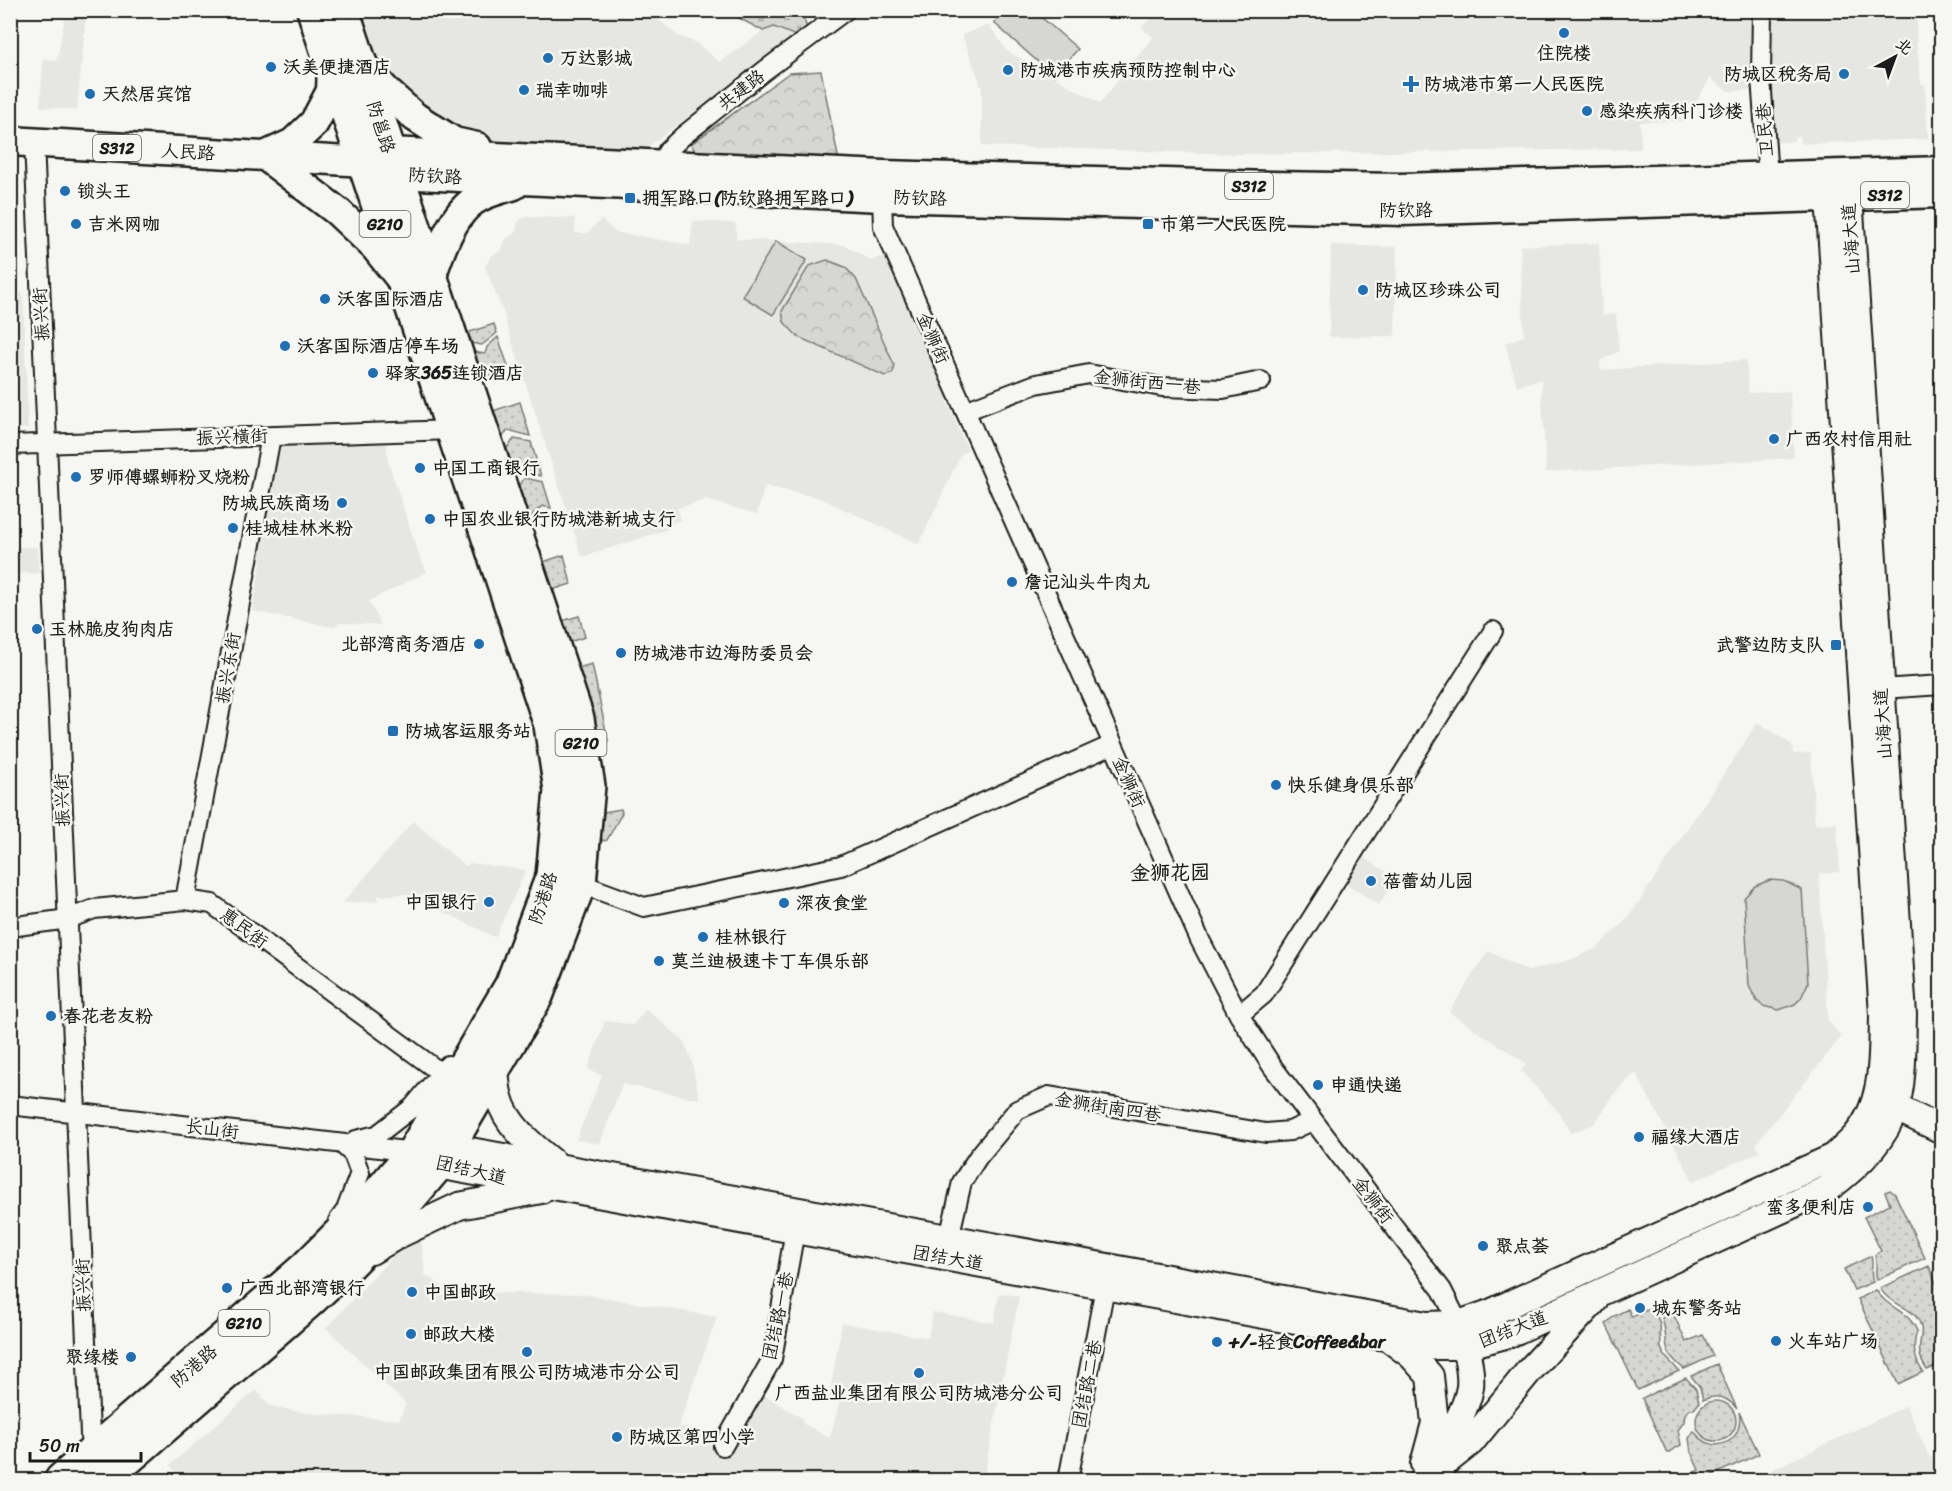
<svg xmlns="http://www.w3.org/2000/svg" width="1952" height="1491" font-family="Sriracha,'LXGW WenKai TC',sans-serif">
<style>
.built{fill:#e6e6e2}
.grass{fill:url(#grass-dots);stroke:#797977;stroke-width:1.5}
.cemetery{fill:url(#cemetery-stones);stroke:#797977;stroke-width:1.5}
.park{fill:url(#park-crowns);stroke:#797977;stroke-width:1.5}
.pitch{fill:#d6d6d2;stroke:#797977;stroke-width:1.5}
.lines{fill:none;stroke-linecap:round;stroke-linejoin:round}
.street-casing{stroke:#1c1c1c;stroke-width:22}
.secondary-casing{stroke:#1c1c1c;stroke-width:30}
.primary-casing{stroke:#1c1c1c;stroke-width:33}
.highway-casing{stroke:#1c1c1c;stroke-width:38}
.street{stroke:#f6f6f2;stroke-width:18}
.secondary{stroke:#f6f6f2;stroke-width:26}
.primary{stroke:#f6f6f2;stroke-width:28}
.highway{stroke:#f6f6f2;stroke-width:33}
.poi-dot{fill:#1f6fb2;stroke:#f6f6f2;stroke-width:2}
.labels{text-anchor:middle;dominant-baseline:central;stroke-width:5;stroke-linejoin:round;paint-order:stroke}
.shield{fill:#f6f6f2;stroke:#5d5d5c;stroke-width:1.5}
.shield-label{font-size:16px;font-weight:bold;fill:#1c1c1c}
.poi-label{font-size:18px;font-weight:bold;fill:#1c1c1c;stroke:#f6f6f2;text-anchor:start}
.street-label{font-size:18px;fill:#1c1c1c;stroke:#f6f6f2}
.neighbourhood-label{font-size:20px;font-weight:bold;fill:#1c1c1c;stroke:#f6f6f2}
</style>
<defs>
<pattern id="grass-dots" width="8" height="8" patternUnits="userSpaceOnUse" patternTransform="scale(1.5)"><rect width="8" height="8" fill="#d6d6d2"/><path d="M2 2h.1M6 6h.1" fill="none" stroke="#b7b7b4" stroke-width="1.8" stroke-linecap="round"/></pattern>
<pattern id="cemetery-stones" width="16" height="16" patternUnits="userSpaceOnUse" patternTransform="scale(1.5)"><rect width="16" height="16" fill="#d6d6d2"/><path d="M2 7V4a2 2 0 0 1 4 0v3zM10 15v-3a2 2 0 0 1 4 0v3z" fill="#b7b7b4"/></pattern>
<pattern id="park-crowns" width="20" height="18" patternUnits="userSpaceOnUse" patternTransform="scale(1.5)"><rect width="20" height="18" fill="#d6d6d2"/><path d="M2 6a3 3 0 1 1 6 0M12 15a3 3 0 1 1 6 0" fill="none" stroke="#b7b7b4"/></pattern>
</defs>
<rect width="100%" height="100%" fill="#f6f6f2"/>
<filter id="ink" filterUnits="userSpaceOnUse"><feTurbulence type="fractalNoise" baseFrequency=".0167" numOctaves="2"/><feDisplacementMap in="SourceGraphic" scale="12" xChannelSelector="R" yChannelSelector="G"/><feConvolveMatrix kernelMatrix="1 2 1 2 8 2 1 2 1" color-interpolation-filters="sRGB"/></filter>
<g filter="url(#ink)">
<!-- built -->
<path class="built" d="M1769 10 1918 11 1916 38 1921 83 1925 85 1928 139 1800 144 1799 136 1794 137V141L1786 142H1777V137L1770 138Z
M358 11H648L678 36 695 42 719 62 763 31 774 27 796 36 646 148 510 144 464 134 395 86 371 48Z
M1159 11H1758L1755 90 1728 91 1710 78 1695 104 1688 103 1687 121 1640 122 1641 149 1238 154 982 146V88L962 35 989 25 1007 51 1100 103 1153 37 1141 27Z
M66 13 86 15 77 110 40 107 43 59 57 60Z
M527 217 575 218V233H588L601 219 615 232 690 245 693 221 736 223V239L845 245 871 261 886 255 949 398 946 400 968 450 961 454 919 544 820 498 765 486 757 514 706 500 677 508 681 520 668 524 669 529 582 557 505 320 506 319 485 267 491 256 501 251 506 239 516 232 517 225 521 219Z
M1599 243 1602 315 1616 314 1619 351 1600 361 1601 370 1746 360 1749 393 1790 391 1794 458 1546 472 1541 379 1517 386 1505 343 1524 336 1520 246Z
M1331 245 1397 247 1395 336 1329 337Z
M23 293 28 429H11V296Z
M386 438 388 461 420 558 427 572 369 601 381 625 339 623 333 627 252 611 261 563 259 549 280 442Z
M11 547H37L39 573 11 574Z
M1758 722 1792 745 1793 754 1811 753 1815 824 1837 823 1840 872 1819 874 1828 1020 1841 1037 1759 1140 1756 1145 1760 1152 1693 1181 1636 1073 1619 1088 1594 1124 1571 1133 1557 1110 1521 1071 1527 1064 1449 1012 1488 951 1528 971 1570 960 1597 948 1629 917Z
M413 821 465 866 470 863 526 870 495 937 407 894 378 896V901L343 903Z
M1363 857 1396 878 1379 905 1346 884Z
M646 1009 684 1041 692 1062 699 1099 622 1084 600 1144 576 1140 602 1076 588 1069 605 1021 633 1025Z
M421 1238 425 1275 452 1292 582 1294 717 1317 678 1427H686L732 1451 764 1395 802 1418V1423L830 1438 840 1400 829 1397 842 1323 928 1338 933 1312 994 1323 999 1293 1019 1296 983 1480H183L170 1465 256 1390 270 1406 305 1413 399 1420 406 1404 326 1328 393 1256Z
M1906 1406 1930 1458 1941 1453V1480H1759L1757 1477Z"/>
<!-- grass -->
<path class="grass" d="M494 324 497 333 482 345 470 343 467 333Z
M498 337 509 369 482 378 473 352 485 354 487 347Z
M520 402 530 436 508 430 502 438 493 411Z
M514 439 531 442 541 476 520 469 514 475 506 449Z
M525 478 543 482 551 508 542 506 529 518 518 486Z
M564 555 571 584 552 590 543 562Z
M579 616 585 637 569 642 562 621Z
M592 664 608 741 598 744 593 714 578 668Z
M621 809 622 813 607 840 603 841 601 837 604 812Z
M1890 1190 1895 1194 1925 1258 1877 1280C1874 1272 1878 1264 1875 1255L1881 1251 1864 1217 1890 1204 1885 1192Z
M1871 1256C1874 1265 1869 1273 1873 1282L1854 1290 1844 1269Z
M1929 1266 1941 1295 1942 1364 1927 1370C1911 1347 1927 1337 1919 1321 1910 1305 1889 1305 1880 1288Z
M1876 1290C1887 1309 1909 1310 1917 1331 1912 1347 1914 1358 1923 1372L1898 1384 1858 1299Z
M1653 1307 1660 1324 1661 1348 1664 1355 1679 1371 1638 1390 1606 1324 1614 1316 1628 1309 1632 1317Z
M1673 1313 1686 1342 1703 1335 1713 1356 1684 1369C1658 1347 1671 1346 1662 1318Z
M1717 1364 1737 1409C1728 1397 1716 1394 1703 1400L1700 1387 1691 1376Z
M1686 1378 1696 1389 1699 1403 1694 1409H1690L1685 1414 1684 1422 1678 1430 1681 1445 1667 1453 1642 1398Z
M1696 1421a20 20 0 1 1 40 0a20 20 0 1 1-40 0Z
M1739 1412 1759 1454 1702 1480H1677L1699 1470 1691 1452 1689 1438 1694 1431C1712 1457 1745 1443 1739 1412Z"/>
<!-- cemetery -->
<path class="cemetery" d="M726 11H801L807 28 796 36 774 27 763 31Z"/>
<!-- park -->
<path class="park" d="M821 71 839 161 700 160 691 144 789 73Z
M827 260 845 267 856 279 895 367 892 374 885 376 798 337 784 322 782 311 809 266Z"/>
<!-- pitch -->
<path class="pitch" d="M1005 10 1034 11 1078 49 1054 76 994 23Z
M776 241 807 260 773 315 742 296Z
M1770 880 1784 881 1802 890 1808 983 1801 998 1795 1004 1779 1010 1763 1006 1757 1001 1749 986 1744 898 1755 886Z"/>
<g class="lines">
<!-- street casing -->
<g class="street-casing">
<path id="street" d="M1762 10 1761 77 1768 177
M34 142 91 1457
M661 173V165L668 150 683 136 764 71 846 10
M882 197 883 226 1200 940 1239 1015 1272 1066 1442 1290 1459 1324
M965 411 1036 384 1089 374 1162 387 1223 389 1261 381
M10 445 453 430
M1881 689 1942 685
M579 883 644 907 841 866 1112 745
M185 900 271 436
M10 927 68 919 94 909 185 900 212 904 441 1073
M1239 1015 1264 994 1493 631
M10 1105 414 1152
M356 1140 377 1135 413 1107 448 1065
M338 1221 346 1210 360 1173 353 1154 342 1144
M949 1238 962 1182 978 1157 1017 1110 1049 1096 1266 1133 1290 1131 1312 1121
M723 1446 772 1359 797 1219
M1068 1480 1105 1287"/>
</g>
<!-- secondary casing -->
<g class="secondary-casing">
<path id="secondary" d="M495 1068C496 1078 496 1088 499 1097 506 1126 534 1147 556 1165
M1880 1100 1942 1130
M430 1150 448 1147 1426 1325 1459 1324 1490 1313 1834 1157C1841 1150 1849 1144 1855 1137 1885 1104 1882 1057 1883 1015L1829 197 1836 178
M423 1157 437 1165 1434 1346H1465L1509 1334 1827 1189C1856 1168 1884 1142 1895 1108 1904 1081 1902 1044 1903 1015L1849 196 1839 178
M371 1251 398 1235 459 1206 541 1190
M1391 1340 1411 1355 1430 1376 1435 1423 1424 1464
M1433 1463C1445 1444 1467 1410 1470 1387 1472 1369 1465 1347 1461 1330
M1423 1480 1471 1442 1529 1371 1594 1301"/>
</g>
<!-- primary casing -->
<g class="primary-casing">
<path id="primary" d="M361 63 388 93 415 117 454 142 477 147
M10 141 365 162 396 174 882 197 1402 211 1942 193
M265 156 338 212 375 247 399 277
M265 156 293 143 314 123 331 91 332 65
M369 160 389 152 883 175 1271 186 1401 188 1942 171
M431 278C439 253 453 211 478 198 488 192 502 189 514 185"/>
</g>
<!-- highway casing -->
<g class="highway-casing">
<path id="highway" d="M62 1480 306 1268 370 1204 414 1152 512 985 553 876 561 790 551 725 314 10
M102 1480 305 1304 343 1269 387 1224 437 1165 536 996 579 883 588 786 577 719 342 10"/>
</g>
<!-- street -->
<use href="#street" class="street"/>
<!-- secondary -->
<use href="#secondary" class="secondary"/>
<!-- primary -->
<use href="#primary" class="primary"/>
<!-- highway -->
<use href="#highway" class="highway"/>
</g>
</g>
<!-- markers -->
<g class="poi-dot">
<circle cx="1564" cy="33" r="6"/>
<circle cx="548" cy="58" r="6"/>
<circle cx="271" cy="67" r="6"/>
<circle cx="1008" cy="70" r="6"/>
<circle cx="1844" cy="74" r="6"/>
<path d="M1408 75h6v6h6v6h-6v6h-6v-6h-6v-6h6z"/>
<circle cx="524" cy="90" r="6"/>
<circle cx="90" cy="94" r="6"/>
<circle cx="1587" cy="111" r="6"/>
<circle cx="65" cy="191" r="6"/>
<rect x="624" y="192" width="12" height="12" rx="3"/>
<circle cx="76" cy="224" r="6"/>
<rect x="1142" y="218" width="12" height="12" rx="3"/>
<circle cx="1363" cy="290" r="6"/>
<circle cx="325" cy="299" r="6"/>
<circle cx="285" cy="346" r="6"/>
<circle cx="373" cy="373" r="6"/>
<circle cx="1774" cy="439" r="6"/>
<circle cx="420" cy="468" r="6"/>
<circle cx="76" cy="477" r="6"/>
<circle cx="342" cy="503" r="6"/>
<circle cx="430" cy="519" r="6"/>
<circle cx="233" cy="528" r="6"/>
<circle cx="1012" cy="582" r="6"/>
<circle cx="37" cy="629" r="6"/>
<circle cx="479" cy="644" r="6"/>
<rect x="1830" y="639" width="12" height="12" rx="3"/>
<circle cx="621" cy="653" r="6"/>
<rect x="387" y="725" width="12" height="12" rx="3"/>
<circle cx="1276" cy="785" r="6"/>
<circle cx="1371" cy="881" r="6"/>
<circle cx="489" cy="902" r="6"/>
<circle cx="784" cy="903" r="6"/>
<circle cx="703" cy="937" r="6"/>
<circle cx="659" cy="961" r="6"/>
<circle cx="51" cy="1016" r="6"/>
<circle cx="1318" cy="1085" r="6"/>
<circle cx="1639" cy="1137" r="6"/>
<circle cx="1868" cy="1207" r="6"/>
<circle cx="1483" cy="1246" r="6"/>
<circle cx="227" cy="1288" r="6"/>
<circle cx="412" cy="1292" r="6"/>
<circle cx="1640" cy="1308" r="6"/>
<circle cx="411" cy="1334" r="6"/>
<circle cx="1776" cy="1341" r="6"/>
<circle cx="1217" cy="1342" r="6"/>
<circle cx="527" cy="1352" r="6"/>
<circle cx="131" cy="1357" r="6"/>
<circle cx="919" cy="1373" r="6"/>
<circle cx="617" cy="1437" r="6"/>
</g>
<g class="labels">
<!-- shield labels -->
<g class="shield">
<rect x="93" y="135" width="48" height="26" rx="4.5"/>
<rect x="1225" y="173" width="48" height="26" rx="4.5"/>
<rect x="1861" y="182" width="48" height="26" rx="4.5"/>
<rect x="359.5" y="211" width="51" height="26" rx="4.5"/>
<rect x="555.5" y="730" width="51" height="26" rx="4.5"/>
<rect x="218.5" y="1310" width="51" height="26" rx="4.5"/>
</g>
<g class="shield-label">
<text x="117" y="148">S312</text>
<text x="1249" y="186">S312</text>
<text x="1885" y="195">S312</text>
<text x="385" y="224">G210</text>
<text x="581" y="743">G210</text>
<text x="244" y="1323">G210</text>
</g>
<!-- poi labels -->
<g class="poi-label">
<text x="1564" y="53" text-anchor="middle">住院楼</text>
<text x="560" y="58">万达影城</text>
<text x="283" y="67">沃美便捷酒店</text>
<text x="1020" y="70">防城港市疾病预防控制中心</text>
<text x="1832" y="74" text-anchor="end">防城区税务局</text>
<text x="1424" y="84">防城港市第一人民医院</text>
<text x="536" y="90">瑞幸咖啡</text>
<text x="102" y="94">天然居宾馆</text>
<text x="1599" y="111">感染疾病科门诊楼</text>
<text x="77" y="191">锁头王</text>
<text x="642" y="198">拥军路口(防钦路拥军路口)</text>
<text x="88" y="224">吉米网咖</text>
<text x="1160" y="224">市第一人民医院</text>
<text x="1375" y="290">防城区珍珠公司</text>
<text x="337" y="299">沃客国际酒店</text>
<text x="297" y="346">沃客国际酒店停车场</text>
<text x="385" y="373">驿家365连锁酒店</text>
<text x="1786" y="439">广西农村信用社</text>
<text x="432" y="468">中国工商银行</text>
<text x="88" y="477">罗师傅螺蛳粉叉烧粉</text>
<text x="330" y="503" text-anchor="end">防城民族商场</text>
<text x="442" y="519">中国农业银行防城港新城支行</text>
<text x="245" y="528">桂城桂林米粉</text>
<text x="1024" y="582">詹记汕头牛肉丸</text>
<text x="49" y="629">玉林脆皮狗肉店</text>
<text x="467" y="644" text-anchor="end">北部湾商务酒店</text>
<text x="1824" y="645" text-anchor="end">武警边防支队</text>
<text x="633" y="653">防城港市边海防委员会</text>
<text x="405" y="731">防城客运服务站</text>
<text x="1288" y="785">快乐健身俱乐部</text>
<text x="1383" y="881">蓓蕾幼儿园</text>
<text x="477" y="902" text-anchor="end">中国银行</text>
<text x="796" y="903">深夜食堂</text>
<text x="715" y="937">桂林银行</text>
<text x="671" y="961">莫兰迪极速卡丁车俱乐部</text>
<text x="63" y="1016">春花老友粉</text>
<text x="1330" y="1085">申通快递</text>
<text x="1651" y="1137">福缘大酒店</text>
<text x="1856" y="1207" text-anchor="end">蛮多便利店</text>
<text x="1495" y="1246">聚点荟</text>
<text x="239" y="1288">广西北部湾银行</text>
<text x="424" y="1292">中国邮政</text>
<text x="1652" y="1308">城东警务站</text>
<text x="423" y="1334">邮政大楼</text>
<text x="1788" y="1341">火车站广场</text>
<text x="1229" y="1342">+/-轻食Coffee&amp;bar</text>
<text x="119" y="1357" text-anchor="end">聚缘楼</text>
<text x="527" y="1372" text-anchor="middle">中国邮政集团有限公司防城港市分公司</text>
<text x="919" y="1393" text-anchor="middle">广西盐业集团有限公司防城港分公司</text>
<text x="629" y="1437">防城区第四小学</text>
</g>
<!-- street labels -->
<g class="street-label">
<text transform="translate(741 90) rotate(-38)">共建路</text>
<text transform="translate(381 127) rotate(72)">防邕路</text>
<text transform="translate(1765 130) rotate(-94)">卫民巷</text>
<text transform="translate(188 152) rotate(3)">人民路</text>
<text transform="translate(435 176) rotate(3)">防钦路</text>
<text transform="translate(920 198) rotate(2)">防钦路</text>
<text x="1406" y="210">防钦路</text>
<text transform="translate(1851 239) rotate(-94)">山海大道</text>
<text transform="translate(41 314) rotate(-93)">振兴街</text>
<text transform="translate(933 338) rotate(66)">金狮街</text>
<text transform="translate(1147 382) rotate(6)">金狮街西一巷</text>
<text transform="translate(232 437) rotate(-2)">振兴横街</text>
<text transform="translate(228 668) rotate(-80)">振兴东街</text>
<text transform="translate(1883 724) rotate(-94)">山海大道</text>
<text transform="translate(1129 782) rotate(66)">金狮街</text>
<text transform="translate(62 800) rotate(-92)">振兴街</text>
<text transform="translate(543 898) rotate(-72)">防港路</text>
<text transform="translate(244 928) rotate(36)">惠民街</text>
<text transform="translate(1108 1107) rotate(9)">金狮街南四巷</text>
<text transform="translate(212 1129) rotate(7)">长山街</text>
<text transform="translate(471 1170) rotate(13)">团结大道</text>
<text transform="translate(1373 1200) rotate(52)">金狮街</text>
<text transform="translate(948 1258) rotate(10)">团结大道</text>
<text transform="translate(83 1285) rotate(-92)">振兴街</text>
<text transform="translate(778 1316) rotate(-78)">团结路一巷</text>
<text transform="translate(1513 1329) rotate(-21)">团结大道</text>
<text transform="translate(194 1366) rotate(-41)">防港路</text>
<text transform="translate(1087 1384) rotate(-79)">团结路二巷</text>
</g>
<!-- neighbourhood labels -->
<g class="neighbourhood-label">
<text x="1170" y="872">金狮花园</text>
</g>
</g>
<!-- margin -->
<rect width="1952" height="1491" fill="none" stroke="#f6f6f2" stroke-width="36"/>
<rect x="18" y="18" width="1916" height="1455" fill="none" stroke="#1c1c1c" stroke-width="2" filter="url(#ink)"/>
<!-- north arrow -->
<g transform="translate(1895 57) rotate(41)" stroke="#f6f6f2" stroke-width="4.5" paint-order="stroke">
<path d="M0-4.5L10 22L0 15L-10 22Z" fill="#1c1c1c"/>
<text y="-9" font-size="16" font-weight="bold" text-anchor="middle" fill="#1c1c1c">北</text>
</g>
<!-- scale -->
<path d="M30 1452v9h111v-9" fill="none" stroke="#1c1c1c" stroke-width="3"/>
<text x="39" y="1452" font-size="18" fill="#1c1c1c" stroke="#f6f6f2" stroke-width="4.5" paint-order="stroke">50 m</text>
</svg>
